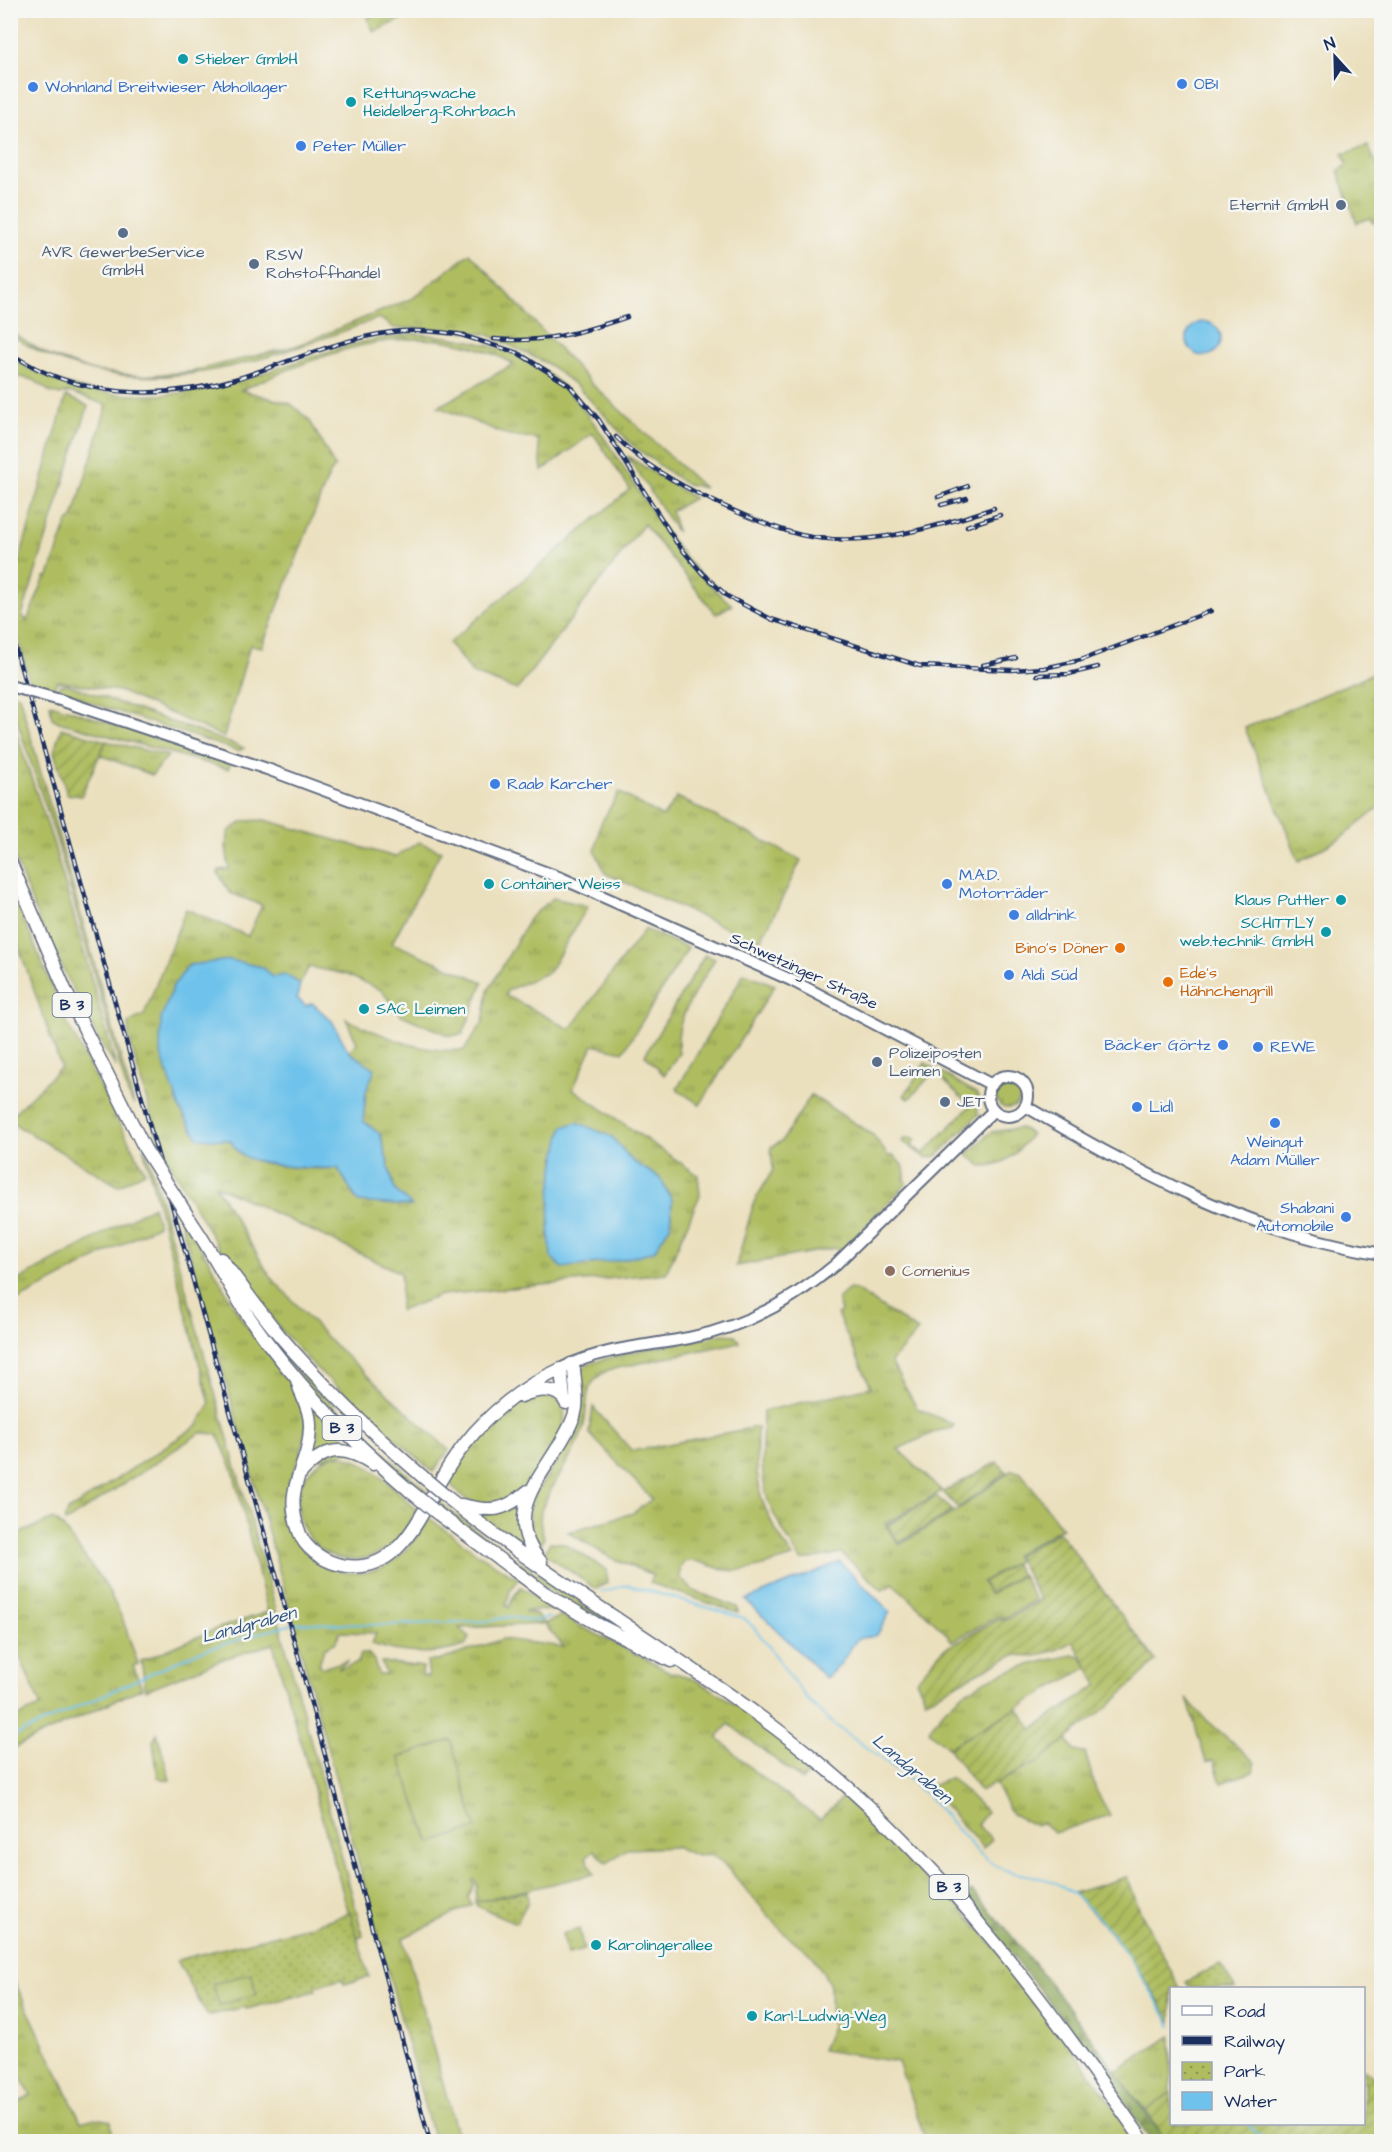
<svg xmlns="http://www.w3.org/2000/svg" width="1392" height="2152" font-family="'Architects Daughter',sans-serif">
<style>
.grass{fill:url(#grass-tufts);stroke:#65765f;stroke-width:1.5;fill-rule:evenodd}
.forest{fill:url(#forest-firs);stroke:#536a5a;stroke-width:1.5}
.park{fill:url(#park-dots);stroke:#65765f;stroke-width:1.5}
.garden{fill:url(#garden-furrows);stroke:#65765f;stroke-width:1.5}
.pitch{fill:#afbd60;stroke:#65765f;stroke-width:1.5}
.water{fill:#6ec2eb;stroke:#4478a4;stroke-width:1.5}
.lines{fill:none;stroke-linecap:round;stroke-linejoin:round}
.stream{stroke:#6ec2eb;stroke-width:2}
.secondary-casing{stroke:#646d80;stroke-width:14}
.primary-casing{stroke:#646d80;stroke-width:15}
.secondary{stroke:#fff;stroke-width:10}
.primary{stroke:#fff;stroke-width:12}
.rail-casing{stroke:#1b2f5e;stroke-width:4.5}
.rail{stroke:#f6f6f2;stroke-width:2;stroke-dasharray:7;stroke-linecap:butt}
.secondary-bridge-casing{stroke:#646d80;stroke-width:14;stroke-linecap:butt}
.primary-bridge-casing{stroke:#646d80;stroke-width:15;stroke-linecap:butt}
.secondary-bridge{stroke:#fff;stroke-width:10}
.primary-bridge{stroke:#fff;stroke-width:12}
.culture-dot{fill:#0f9aa8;stroke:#f6f6f2;stroke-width:2}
.shop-dot{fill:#3f7fe0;stroke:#f6f6f2;stroke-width:2}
.service-dot{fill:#5c6f8a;stroke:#f6f6f2;stroke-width:2}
.food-dot{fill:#e8710a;stroke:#f6f6f2;stroke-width:2}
.education-dot{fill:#8d6e63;stroke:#f6f6f2;stroke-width:2}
.labels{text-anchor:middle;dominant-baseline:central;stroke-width:5;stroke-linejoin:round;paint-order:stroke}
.shield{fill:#f6f6f2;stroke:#5d6b8a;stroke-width:1.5}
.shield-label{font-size:15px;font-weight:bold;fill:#1b2f5e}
.culture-label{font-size:16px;fill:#0d838f;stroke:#f6f6f2;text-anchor:start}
.shop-label{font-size:16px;fill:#366cbe;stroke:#f6f6f2;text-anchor:start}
.service-label{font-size:16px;fill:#4e5e75;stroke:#f6f6f2;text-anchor:start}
.food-label{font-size:16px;fill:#c56008;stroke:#f6f6f2;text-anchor:end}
.street-label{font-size:16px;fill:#1b2f5e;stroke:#f6f6f2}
.education-label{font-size:16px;fill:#785e54;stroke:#f6f6f2;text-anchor:start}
.water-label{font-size:18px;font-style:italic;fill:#305481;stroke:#f6f6f2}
</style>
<defs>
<pattern id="grass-tufts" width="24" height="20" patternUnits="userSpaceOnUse" patternTransform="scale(1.5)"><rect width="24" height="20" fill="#afbd60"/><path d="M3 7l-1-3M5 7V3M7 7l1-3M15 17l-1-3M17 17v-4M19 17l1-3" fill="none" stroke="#8e9a52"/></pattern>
<pattern id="forest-firs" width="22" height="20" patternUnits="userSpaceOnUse" patternTransform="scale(1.5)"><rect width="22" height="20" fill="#8ba456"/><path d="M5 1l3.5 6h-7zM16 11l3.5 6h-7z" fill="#71864a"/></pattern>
<pattern id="park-dots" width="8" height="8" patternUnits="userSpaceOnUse" patternTransform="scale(1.5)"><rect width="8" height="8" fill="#afbd60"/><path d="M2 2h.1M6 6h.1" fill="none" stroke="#8e9a52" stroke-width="1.8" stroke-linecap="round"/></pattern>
<pattern id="garden-furrows" width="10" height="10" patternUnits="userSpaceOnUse" patternTransform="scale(1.5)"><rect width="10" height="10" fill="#afbd60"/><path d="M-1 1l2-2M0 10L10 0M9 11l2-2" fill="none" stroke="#8e9a52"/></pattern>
</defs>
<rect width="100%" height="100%" fill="#f6f6f2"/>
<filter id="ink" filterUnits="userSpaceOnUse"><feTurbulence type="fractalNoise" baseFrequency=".0167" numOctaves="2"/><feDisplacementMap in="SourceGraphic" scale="12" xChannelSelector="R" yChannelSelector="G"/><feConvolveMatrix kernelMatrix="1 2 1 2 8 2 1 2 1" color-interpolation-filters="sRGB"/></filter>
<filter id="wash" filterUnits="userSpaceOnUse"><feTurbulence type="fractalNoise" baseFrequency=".008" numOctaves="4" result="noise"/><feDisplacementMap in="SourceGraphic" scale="24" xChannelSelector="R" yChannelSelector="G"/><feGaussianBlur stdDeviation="1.35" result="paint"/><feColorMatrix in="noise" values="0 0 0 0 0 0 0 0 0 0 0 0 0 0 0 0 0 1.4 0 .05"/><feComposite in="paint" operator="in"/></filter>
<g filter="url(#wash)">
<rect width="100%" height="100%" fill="#ebe0be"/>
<!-- grass -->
<path class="grass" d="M383 11H395L400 20 374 32 367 18Z
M1368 146 1381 173V220L1373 223 1369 218 1357 223 1338 171 1347 165 1343 154Z
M470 253 593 385 704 488 684 483 632 445 578 387 548 364 487 334 444 329 394 328 379 318C259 363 127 415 11 335V332L48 355 93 371 141 376 189 372 296 346 413 298Z
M415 334C456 336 501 344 537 366 578 391 612 449 637 489 665 532 693 573 732 605L716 614 644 524 517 690 472 673 449 643 630 489 593 433 542 471 538 439 510 436 438 407 514 364C420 312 330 351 241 390L291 404 310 421 335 467 329 475 262 647 250 645 224 737 119 691 58 681 51 690 30 684 11 613V576L13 583 66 396 88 406 22 615 27 621 45 577 49 576 67 523 73 518 107 405 69 392 60 395 50 392 34 380 11 375V357C79 403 162 403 239 381 298 363 353 338 415 334Z
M627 456 694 498 671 511 677 532Z
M1381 670V806L1341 838 1299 861 1245 728Z
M67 684 244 748 238 751 55 691 60 685Z
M11 693 19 695 134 1105 127 1092 57 841 11 703Z
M50 704 67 709 231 763 228 769 59 722 52 718Z
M10 715 53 842 116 1067 97 1037 39 921 11 848Z
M106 741 168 756 152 775 100 755Z
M619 792 663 817 677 797 801 860 767 929 764 930 760 943 606 874 595 851 600 825Z
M265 820 395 857 419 842 441 851 392 943 483 982 463 1034 450 1036 401 1015 381 990 345 974 309 967 300 984 286 975 272 977 165 1069 173 1083 180 1109 198 1138 230 1140C233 1145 238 1152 242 1155 263 1167 314 1170 338 1168L358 1202 410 1205 395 1190 380 1134 363 1121 366 1091 375 1069 349 1052 357 1043 346 1019C384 1036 422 1054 464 1050L483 1022 488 991 530 918 553 898 588 906 549 972 508 990 505 995 570 1029 645 929 688 948 623 1052 593 1045 573 1089 698 1175 700 1195 666 1273 441 1295 400 1311 401 1273 215 1185 270 1276 331 1342 449 1450 433 1472 316 1368 282 1331 224 1257 160 1147 129 1038 128 1023 144 1015 186 909 248 936 262 905 230 893 218 873 219 870 229 869 226 846 229 831 244 821ZM612 1137 632 1161 660 1178 672 1201 670 1226 654 1251 591 1264 549 1237 555 1158Z
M10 886 67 1023 145 1172 118 1186 11 1122V1116L61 1067 11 925Z
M705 955 715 959C699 987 672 1020 679 1053L664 1075 645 1055Z
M744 973 775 985 700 1105 677 1089Z
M925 1063 976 1093 980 1101 977 1111 979 1114 937 1156 926 1158 902 1141 905 1138 916 1139 912 1145 923 1154 970 1106 940 1077 932 1074 909 1099 904 1096Z
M996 1096a12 12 0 1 1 24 0a12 12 0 1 1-24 0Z
M811 1095 873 1135 889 1157 893 1155 904 1167 906 1184 844 1249 835 1248 736 1266 754 1202 773 1170 771 1147 782 1141Z
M1021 1128 1031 1134C1017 1153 1007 1166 982 1166L967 1154 991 1132Z
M143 1147 148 1155 271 1592 363 1936 356 1939 273 1644 226 1658 146 1690 141 1661 216 1629 268 1612 233 1470 217 1434 200 1433 66 1522 64 1520 68 1511 198 1425 210 1404Z
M153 1206 158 1225 11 1304V1284Z
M179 1215C189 1230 200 1245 209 1261 221 1281 230 1301 243 1321 261 1347 300 1384 305 1415 313 1463 259 1495 304 1550 318 1566 336 1573 356 1573 392 1573 413 1545 429 1518L481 1556 519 1579 510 1591 506 1605 509 1608 513 1597 521 1587 555 1610 524 1611 536 1614 544 1624 561 1616 672 1673C703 1673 789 1745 816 1767L802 1780 729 1724 717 1737 755 1772 820 1819 847 1793C894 1837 941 1884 983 1933 1039 1999 1088 2071 1138 2141H926L898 2062 822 2050 831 2029 830 1985 813 1956 783 1932 723 1863 710 1854 697 1856 676 1847 627 1849 607 1863 594 1850 586 1857 594 1874 475 1902 477 1885 475 1880H473L474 1885 468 1898 472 1905 403 1938 459 2141H434L284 1588ZM544 1624 564 1647 503 1639 438 1661H427L429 1677 422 1676 423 1667 381 1662 386 1674H378L374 1660 369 1654 361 1653 358 1663 338 1669 348 1660 323 1668 319 1664 324 1648 335 1643 340 1632 376 1633 372 1644C403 1655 433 1656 465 1646L469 1637 459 1628ZM449 1741 476 1828 430 1843 399 1757Z
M849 1289 856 1290 918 1331 891 1362 917 1408 954 1425 952 1428 937 1431 898 1449 942 1491 885 1524 899 1545 959 1509 1012 1470 1021 1473 1062 1528 1014 1555 1017 1561 982 1582 990 1594 1022 1575 1035 1600 1007 1617H997L952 1641 944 1631 894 1584 882 1590 841 1553 801 1561C791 1543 779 1526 771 1508 758 1478 763 1442 763 1411L871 1387 837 1314 841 1312 838 1299Z
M723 1334 735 1335 740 1342 608 1370C577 1386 592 1408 581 1435 570 1461 552 1484 541 1510L540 1521 544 1538 540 1547C502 1506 568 1464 577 1425 581 1412 575 1375 584 1367 599 1356 699 1339 723 1334Z
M273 1339 348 1421 427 1491 423 1496 343 1425 270 1341Z
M540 1395C549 1396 559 1397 563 1407 572 1432 535 1481 515 1496 505 1504 487 1506 475 1503 463 1500 455 1489 447 1480 472 1439 494 1414 540 1395Z
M307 1397 356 1450 307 1462Z
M593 1407 632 1451 757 1427C755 1487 758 1507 793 1557 772 1563 748 1573 726 1570 712 1568 699 1558 684 1562L680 1568V1578L694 1591 737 1607 738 1613 650 1583 653 1575 609 1557 568 1532 633 1513 652 1499 589 1433Z
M334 1455C368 1456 393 1489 417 1510 409 1524 400 1542 386 1550 312 1592 259 1484 334 1455Z
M438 1501 506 1553 610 1622 608 1626 559 1597 435 1506Z
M521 1503 528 1551 471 1512Z
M53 1519 62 1526 106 1586 123 1620 138 1664 133 1666 142 1688 11 1749V1720L41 1706 11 1637V1537Z
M550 1542 563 1543 607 1570V1583L596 1589 544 1553Z
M1073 1655 1082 1658 1088 1667 948 1748 929 1731C957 1680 1021 1665 1073 1655Z
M1187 1698 1201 1715 1255 1762 1253 1772 1221 1783 1214 1760 1206 1762Z
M157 1733 170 1780 158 1778 153 1742Z
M1067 1739 1075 1751 1085 1752 1096 1790 1110 1815 1054 1833 1043 1823 1036 1826 1012 1814 995 1784 1039 1761Z
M951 1778 987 1812 977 1825 992 1839 983 1848 928 1787Z
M579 1929 584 1950 567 1954 562 1934Z
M10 1972 81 2122 95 2118 111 2121 113 2141H11V2107L31 2095 14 2067 10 2043Z
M1171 2036V2092L1146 2111 1114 2072Z"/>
<!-- forest -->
<path class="forest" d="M972 1891 1006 1929 1070 2009 1166 2141H1151L1095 2060 965 1896Z"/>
<!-- park -->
<path class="park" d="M527 1891 528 1902 516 1923 477 1906 475 1902Z
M350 1913 369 1977 344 1984 342 1979 315 1987 316 1991 246 2009 245 2007 207 2016 177 1960 297 1930Z
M1220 1964 1235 1988H1190L1186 1982Z"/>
<!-- garden -->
<path class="garden" d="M61 728 106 741 81 796 67 794 54 752Z
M997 1462 1007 1472 958 1508 943 1492Z
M936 1496 953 1511 899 1543 887 1525Z
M1059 1532 1156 1661 1112 1703 1039 1761 980 1791 948 1748 1018 1708 1032 1729 1098 1685 1073 1641 1056 1650 1036 1656 1013 1655 926 1700 916 1680 942 1650 998 1619H1008L1040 1600 1016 1555Z
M1014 1563 1021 1575 989 1594 983 1582Z
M1127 1877 1140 1911 1180 1988H1172L1171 2024C1146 1976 1113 1931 1073 1893Z
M1364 2069 1381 2084V2141H1166L1146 2111 1171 2092 1172 2124H1364Z"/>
<!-- pitch -->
<path class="pitch" d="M451 1740 476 1828 430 1843 399 1757Z
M251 1973 257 1994 219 2005 213 1984Z"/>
<!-- water -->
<path class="water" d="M1187 339a17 17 0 1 1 34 0a17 17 0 1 1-34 0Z
M230 960 262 967 272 977 286 975 300 984 297 998 306 1006 312 1003 332 1021 349 1052 375 1069 366 1091 363 1121 380 1134 395 1190 412 1206 358 1202 338 1168C314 1169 263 1167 242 1155 238 1152 233 1145 230 1140L198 1138 180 1109 160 1051 161 1019 173 986 189 965Z
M577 1122 612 1137 632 1161 660 1178 672 1201 670 1226 654 1251 621 1260 562 1268 551 1257C546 1213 552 1169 563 1127Z
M840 1562 890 1612 877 1635 857 1639 841 1663 826 1678 746 1600Z"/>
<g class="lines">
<!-- stream -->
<path class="stream" d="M601 1592 628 1585 744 1618C774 1645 790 1685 821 1713 852 1741 891 1761 922 1791 946 1813 965 1843 991 1863 1010 1877 1040 1873 1060 1885 1105 1911 1147 1983 1172 2027
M10 1738 195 1653 275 1628 300 1623 383 1625 489 1621 508 1617 535 1621 549 1617
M1248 2124 1266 2142"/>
</g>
</g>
<g filter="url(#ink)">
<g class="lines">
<!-- secondary casing -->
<g class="secondary-casing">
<path id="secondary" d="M60 700 267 769 561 878 791 980 992 1085
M988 1096a20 20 0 1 1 40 0a20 20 0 1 1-40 0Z
M1025 1106C1144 1175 1244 1231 1382 1254
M564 1367C603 1348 647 1346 689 1338 744 1327 792 1301 835 1265L994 1110"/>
</g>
<!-- primary casing -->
<g class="primary-casing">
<path id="primary" d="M10 861 67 994 145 1149
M194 1226C214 1255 229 1287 249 1317 294 1382 350 1440 410 1491
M221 1259C241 1284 259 1311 280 1336 324 1387 372 1433 423 1477
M297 1380C301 1397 311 1410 310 1428 309 1470 281 1486 300 1534 305 1548 322 1560 337 1564 396 1580 419 1518 442 1478 451 1462 462 1447 474 1433 498 1406 528 1384 561 1369L564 1399
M521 1396C535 1390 558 1385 566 1403
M300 1474C324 1447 342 1444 373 1464
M448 1498C568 1596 708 1669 827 1769 953 1876 1049 2007 1144 2142
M462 1505C493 1512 503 1512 528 1491
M437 1513 545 1593 595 1623 671 1661
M541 1562C494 1507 556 1467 574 1416 579 1403 575 1384 574 1370L571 1364"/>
</g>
<!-- secondary -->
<use href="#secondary" class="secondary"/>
<!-- primary -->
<use href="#primary" class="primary"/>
<!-- rail casing -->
<g class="rail-casing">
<path id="rail" d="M458 334 518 353 569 385 599 420 676 542 702 573 727 596 771 619 920 666 1011 670 1044 668 1081 660 1211 611
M494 339C542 344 583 332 627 317
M10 353C78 399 162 401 239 378 290 362 339 339 392 332 416 329 440 332 465 335
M616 437C644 465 676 483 711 500 740 514 769 527 801 535 864 549 934 528 994 508
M938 497 968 486
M941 505 967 498
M967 526 1000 515
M10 629 280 1589 430 2142
M983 665 1016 658
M1037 675 1069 674 1098 667"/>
</g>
<!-- rail -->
<use href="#rail" class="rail"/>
<!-- secondary-bridge casing -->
<g class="secondary-bridge-casing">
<path id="secondary-bridge" d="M10 686 60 700"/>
</g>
<!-- primary-bridge casing -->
<g class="primary-bridge-casing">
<path id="primary-bridge" d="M145 1149 194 1226
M423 1477 448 1498
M410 1491 437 1513"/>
</g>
<!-- secondary-bridge -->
<use href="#secondary-bridge" class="secondary-bridge"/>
<!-- primary-bridge -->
<use href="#primary-bridge" class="primary-bridge"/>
</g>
</g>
<!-- markers -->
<g class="culture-dot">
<circle cx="183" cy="59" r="6"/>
<circle cx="351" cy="102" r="6"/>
<circle cx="489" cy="884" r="6"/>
<circle cx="1341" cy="900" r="6"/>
<circle cx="1326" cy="932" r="6"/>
<circle cx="364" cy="1009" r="6"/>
<circle cx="596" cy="1945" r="6"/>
<circle cx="752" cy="2016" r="6"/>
</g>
<g class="shop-dot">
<circle cx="1182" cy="84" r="6"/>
<circle cx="33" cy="87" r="6"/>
<circle cx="301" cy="146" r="6"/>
<circle cx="495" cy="784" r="6"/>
<circle cx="947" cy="884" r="6"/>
<circle cx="1014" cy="915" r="6"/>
<circle cx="1009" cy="975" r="6"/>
<circle cx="1223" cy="1045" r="6"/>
<circle cx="1258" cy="1047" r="6"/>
<circle cx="1137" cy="1107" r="6"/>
<circle cx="1275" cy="1123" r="6"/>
<circle cx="1346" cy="1217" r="6"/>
</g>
<g class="service-dot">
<circle cx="1341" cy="205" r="6"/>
<circle cx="123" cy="233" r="6"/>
<circle cx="254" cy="264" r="6"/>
<circle cx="877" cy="1062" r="6"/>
<circle cx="945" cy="1102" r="6"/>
</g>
<g class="food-dot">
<circle cx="1120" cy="948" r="6"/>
<circle cx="1168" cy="982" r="6"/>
</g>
<circle class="education-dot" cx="890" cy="1271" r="6"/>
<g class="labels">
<!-- shield labels -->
<g class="shield">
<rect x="52.5" y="993" width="39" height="24" rx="4.5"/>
<rect x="322.5" y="1416" width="39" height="24" rx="4.5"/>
<rect x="929.5" y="1875" width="39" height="24" rx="4.5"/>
</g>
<g class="shield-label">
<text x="72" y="1005">B 3</text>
<text x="342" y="1428">B 3</text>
<text x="949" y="1887">B 3</text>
</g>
<!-- culture labels -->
<g class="culture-label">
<text x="195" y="59">Stieber GmbH</text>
<text x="363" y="93">Rettungswache<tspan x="363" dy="18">Heidelberg-Rohrbach</tspan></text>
<text x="501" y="884">Container Weiss</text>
<text x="1329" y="900" text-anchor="end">Klaus Puttler</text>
<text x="1314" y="923" text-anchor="end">SCHITTLY<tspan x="1314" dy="18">web.technik GmbH</tspan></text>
<text x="376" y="1009">SAC Leimen</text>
<text x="608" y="1945">Karolingerallee</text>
<text x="764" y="2016">Karl-Ludwig-Weg</text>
</g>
<!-- shop labels -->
<g class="shop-label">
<text x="1194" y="84">OBI</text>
<text x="45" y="87">Wohnland Breitwieser Abhollager</text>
<text x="313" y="146">Peter Müller</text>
<text x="507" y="784">Raab Karcher</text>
<text x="959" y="875">M.A.D.<tspan x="959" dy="18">Motorräder</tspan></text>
<text x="1026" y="915">alldrink</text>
<text x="1021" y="975">Aldi Süd</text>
<text x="1211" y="1045" text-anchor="end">Bäcker Görtz</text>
<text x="1270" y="1047">REWE</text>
<text x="1149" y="1107">Lidl</text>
<text x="1275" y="1142" text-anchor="middle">Weingut<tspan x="1275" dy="18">Adam Müller</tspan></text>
<text x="1334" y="1208" text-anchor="end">Shabani<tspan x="1334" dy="18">Automobile</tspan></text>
</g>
<!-- service labels -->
<g class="service-label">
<text x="1329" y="205" text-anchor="end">Eternit GmbH</text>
<text x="123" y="252" text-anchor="middle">AVR GewerbeService<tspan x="123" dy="18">GmbH</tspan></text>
<text x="266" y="255">RSW<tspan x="266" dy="18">Rohstoffhandel</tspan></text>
<text x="889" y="1053">Polizeiposten<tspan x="889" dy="18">Leimen</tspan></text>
<text x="957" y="1102">JET</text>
</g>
<!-- food labels -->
<g class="food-label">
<text x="1108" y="948">Bino's Döner</text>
<text x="1180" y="973" text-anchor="start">Ede's<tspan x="1180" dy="18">Hähnchengrill</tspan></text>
</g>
<!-- street labels -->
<g class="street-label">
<text transform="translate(804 971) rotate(25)">Schwetzinger Straße</text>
</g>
<!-- education labels -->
<g class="education-label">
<text x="902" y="1271">Comenius</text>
</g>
<!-- water labels -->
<g class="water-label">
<text transform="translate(249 1625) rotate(-15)">Landgraben</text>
<text transform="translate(912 1769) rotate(40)">Landgraben</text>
</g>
</g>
<!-- margin -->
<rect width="1392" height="2152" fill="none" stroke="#f6f6f2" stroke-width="36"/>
<!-- legend -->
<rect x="1170" y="1987" width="195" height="138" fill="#f6f6f2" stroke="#9ea6b7" stroke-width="1.5"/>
<rect x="1182" y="2006" width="30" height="9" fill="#ffffff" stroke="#9ea6b7" stroke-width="1.5"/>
<text x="1224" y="2017" font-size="18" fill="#1b2f5e">Road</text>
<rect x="1182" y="2036" width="30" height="9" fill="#1b2f5e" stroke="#9ea6b7" stroke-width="1.5"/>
<text x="1224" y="2047" font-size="18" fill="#1b2f5e">Railway</text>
<rect x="1182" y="2062" width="30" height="18" fill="url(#park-dots)" stroke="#9ea6b7" stroke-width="1.5"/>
<text x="1224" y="2077" font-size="18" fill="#1b2f5e">Park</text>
<rect x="1182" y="2092" width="30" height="18" fill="#6ec2eb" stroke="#9ea6b7" stroke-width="1.5"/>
<text x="1224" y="2107" font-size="18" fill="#1b2f5e">Water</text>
<!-- north arrow -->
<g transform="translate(1335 57) rotate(338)" stroke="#f6f6f2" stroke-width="4.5" paint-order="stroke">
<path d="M0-4.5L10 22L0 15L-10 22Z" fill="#1b2f5e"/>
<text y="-9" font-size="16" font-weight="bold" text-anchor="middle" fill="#1b2f5e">N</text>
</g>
</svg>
